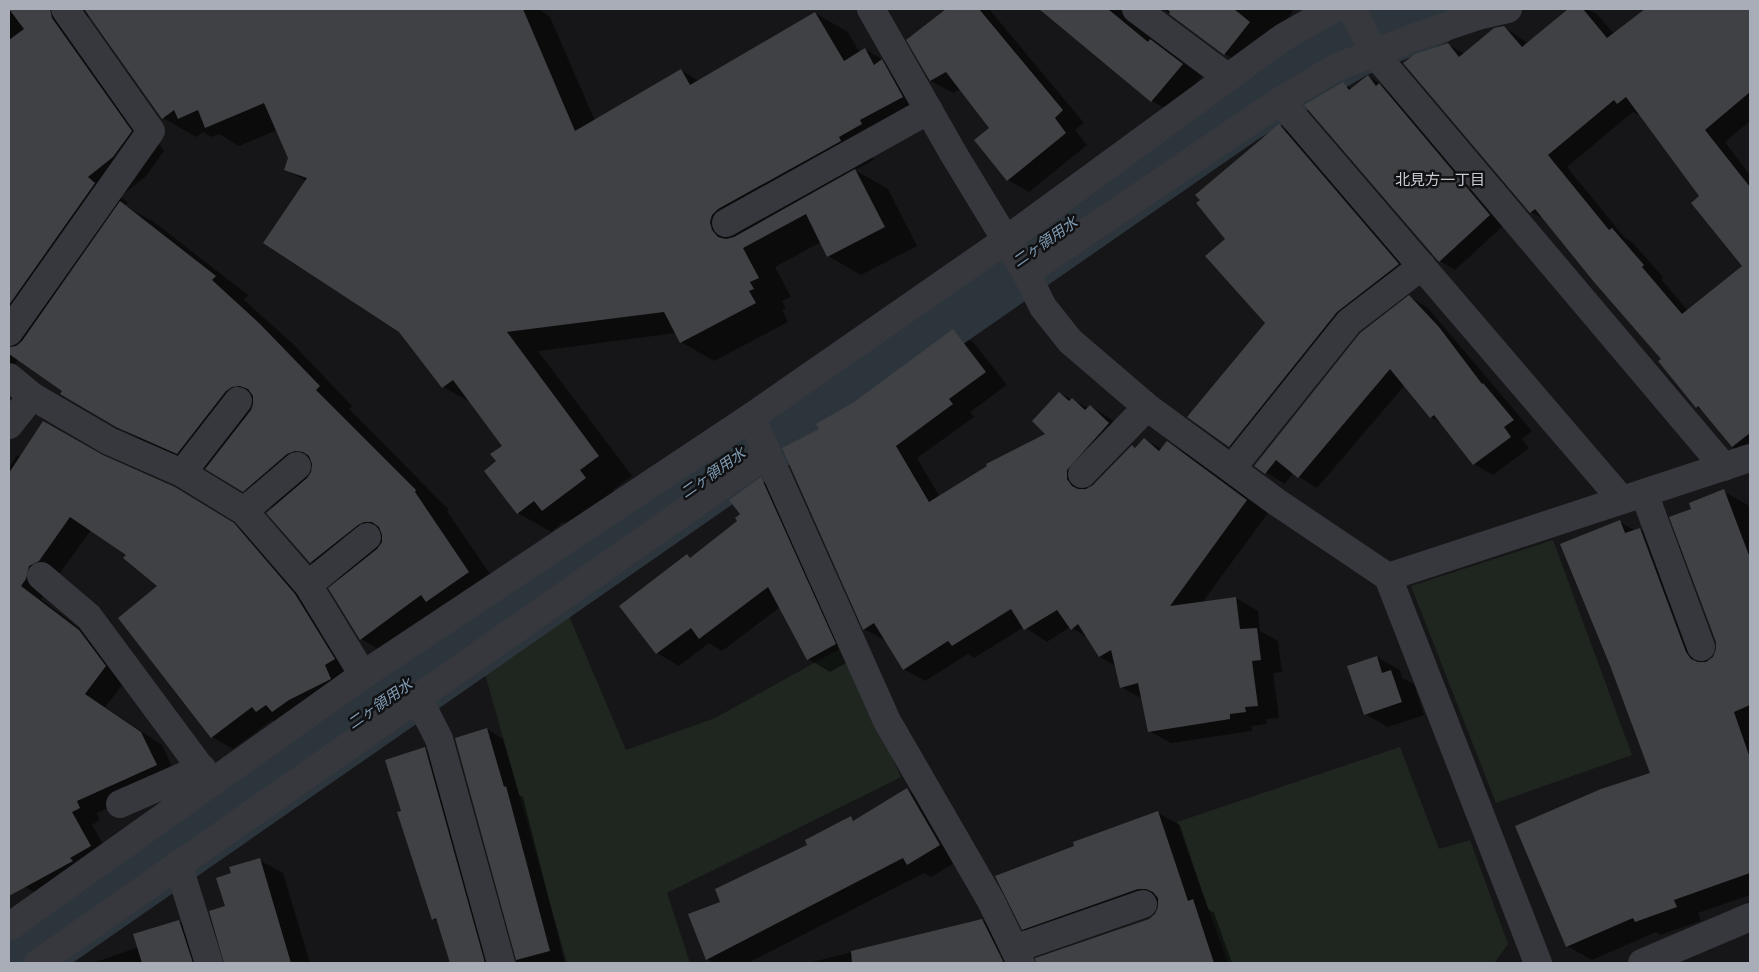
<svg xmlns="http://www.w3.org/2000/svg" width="1759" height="972" font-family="'DM Sans','Noto Sans JP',sans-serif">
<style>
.green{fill:#1e261f}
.shadow{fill:#0007;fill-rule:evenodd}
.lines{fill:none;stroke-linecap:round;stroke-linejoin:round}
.river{stroke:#2c353c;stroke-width:74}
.building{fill:#404145;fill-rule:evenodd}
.minor{stroke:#37383d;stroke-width:28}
.labels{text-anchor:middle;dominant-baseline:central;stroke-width:5;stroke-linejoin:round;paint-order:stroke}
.neighbourhood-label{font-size:15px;fill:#c9ccd4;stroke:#111113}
.water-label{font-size:15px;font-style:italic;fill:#7f9bb3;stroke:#111113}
</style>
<rect width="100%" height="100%" fill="#161618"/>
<!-- green -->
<path class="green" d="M1553 540 1632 755 1496 803 1411 586Z
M567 611 626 750 715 718 841 648 901 777 667 893 690 963H567L483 667Z
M1400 747 1439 849 1470 840 1508 944 1495 962 1228 963 1177 822Z"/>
<!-- shadow -->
<path class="shadow" d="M9 9H539L550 17 595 121 681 70 699 81 815 13 848 32 860 53 865 49 898 69 935 116 872 156 874 160 855 170 888 189 917 246 861 275 828 256 821 242 775 267 791 297 782 301 786 308 782 310 788 322 714 361 681 342 676 333 538 351 632 476 613 490 618 497 576 529 563 522 551 532 518 513 498 462 504 446 472 403 443 387 306 181 285 169 289 158 277 130 239 146 219 134 212 137 203 132 196 137 163 118 90 15 83 22 85 38 164 151 146 176 120 197 128 202 125 206 154 222 248 295 244 300 293 344 352 406 349 409 449 510 447 511 502 592 394 658 361 639 341 580 311 562 273 508 211 472 151 446 117 426 18 359 9 374Z
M948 9H989L1084 123 1075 130 1087 145 1029 192 1008 180 991 129 960 89 953 93 931 81 908 40Z
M1041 9H1145L1141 28 1146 34 1202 76 1171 112 1152 101Z
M1164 9H1294L1284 25 1244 65 1225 54Z
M1570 9H1587L1597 14 1614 34 1647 9H1750V121L1725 142 1750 175V457L1732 447 1704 412 1697 407 1662 359 1546 220 1531 212 1447 44 1465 54 1504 27 1528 43ZM1633 112 1638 115 1640 113 1700 197 1744 266 1688 311 1661 279 1663 277 1632 242 1624 237 1567 167Z
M1368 76 1395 94 1505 224 1455 270 1440 261 1306 105 1343 83 1352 89Z
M1279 126 1300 138 1419 276 1358 324 1250 458 1229 446 1266 323Z
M1410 297 1428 308 1532 431 1522 439 1529 448 1493 475 1474 464 1443 424 1431 417 1405 385 1317 488 1293 473 1285 484 1256 466Z
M953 330 974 343 1007 385 970 412 974 417 917 458 940 497 1048 434 1059 393 1088 408 1090 406 1111 419 1130 436 1088 482V489L1144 439 1162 449 1168 443 1189 455 1268 513 1202 603 1236 598 1258 611 1260 631 1278 641 1282 672 1273 673 1279 718 1266 719 1267 724 1251 726 1252 731 1171 743 1149 731 1143 699 1121 687 1116 666 1100 657 1088 638 1070 627 1047 642 1024 627 974 658 968 654 925 681 904 669 886 641 864 629 821 430 854 403Z
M17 455 20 457H103L196 501 255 537 355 671 278 724 272 720 233 749 212 737 159 586 127 555 91 530 60 573 50 578 47 591 41 599 100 644 127 679 105 707 162 745 177 777 97 813 100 820 92 825 111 858 46 899 25 887 9 855V468Z
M761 479 783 492 857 657 830 672 808 659 780 607 722 651 709 643 679 666 657 653 687 555 692 558 739 521Z
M1723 491 1748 505 1750 511V895L1698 913 1701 921 1660 935 1656 932 1592 960 1567 946 1651 773 1620 522 1636 531 1640 529 1664 543 1708 662 1714 657 1718 649 1693 509Z
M1377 657 1400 670 1402 678 1414 684 1424 715 1388 727 1365 714Z
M487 729 503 739 519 795 523 797 565 963H517Z
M425 749 441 758 498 963H452L439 922 433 919 403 812Z
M907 790 930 803 963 858 931 877 924 873 748 963H714L707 959 722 902 850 818 856 821Z
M1158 813 1180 825 1208 909 1214 913 1232 963H1038L1037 959 1149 920 1156 915 1159 902 1045 941 1023 929Z
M259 860 283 873 310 963H225L226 907 233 874Z
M982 920 1004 933 1019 963H808Z
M179 921 202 935 212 963H93L139 947Z"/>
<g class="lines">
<!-- river -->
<path class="river" d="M9 962 1238 108 1350 42 1431 9"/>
</g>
<!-- building -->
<path class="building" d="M9 9H50L52 18 132 131 113 157 88 177 95 183 9 305V40L24 29Z
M84 9H523L575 131 681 69 690 85 815 12 844 61 865 48 874 65 882 59 903 97 860 120 862 124 839 137 841 141 718 209 712 215 710 222 712 230 718 237 726 239 734 237 855 169 885 227 827 257 806 214 743 248 759 278 750 282 754 289 749 291 756 303 680 343 664 312 507 332 599 456 580 470 586 478 542 511 534 501 517 514 484 471 496 461 490 454 502 446 453 380 442 388 399 332 263 243 307 178 284 170 288 158 264 103 205 128 198 110 178 119 174 110 162 119Z
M946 9H979L1063 110 1055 118 1066 133 1007 181 974 140 989 128 946 72 930 81 906 40Z
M1039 9H1108L1148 42 1150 39 1183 64 1151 102Z
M1167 9H1234L1250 22 1224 55 1169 14 1170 12Z
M1568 9H1583L1607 38 1645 9H1750V92L1705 130 1750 187V433L1732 447 1698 406 1696 408 1658 361 1661 359 1594 282 1535 209 1530 213 1403 63 1415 54 1448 43 1459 57 1494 28 1504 26 1522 47ZM1626 97 1699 196 1691 203 1742 266 1682 314 1642 267 1644 265 1612 228 1609 230 1548 155 1614 100 1617 104Z
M1368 75 1376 86 1379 83 1490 215 1439 262 1304 105 1343 82 1349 90Z
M1279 124 1399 264 1337 312 1229 447 1187 417 1265 323 1205 256 1225 239 1196 203 1200 200 1195 195Z
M120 201 216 276 212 280 260 324 320 386 316 390 416 490 415 492 469 572 426 602 421 595 360 640 328 588 377 549 382 542V535L379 527 372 522H364L358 525 310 563 266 513 307 478 311 472 312 464 309 456 303 452 295 451 287 454 243 492 205 469 251 410 253 404V396L248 389 240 386 232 387 226 391 177 454 116 427 60 394 62 391 9 354V347L16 346 22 341Z
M1409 295 1439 327 1482 384 1483 383 1514 420 1504 427 1511 437 1473 465 1434 415 1430 418 1390 369 1298 478 1276 460 1265 474 1254 466 1360 333Z
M953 329 986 372 949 399 953 404 896 446 929 502 987 466 986 464 1045 434 1032 421 1059 392 1069 401 1072 398 1085 410 1090 405 1109 423 1067 470V479L1072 486 1078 489H1086L1093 485 1132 445 1135 448 1144 438 1159 451 1167 441 1247 500 1170 606 1236 597 1240 629 1257 628 1261 660 1252 661 1258 706 1245 707 1246 712 1230 714V719L1148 732 1138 683 1120 688 1111 650 1099 657 1078 624 1071 630 1057 610 1024 630 1011 609 952 646 948 641 903 670 874 623 863 630 782 448 819 429 816 424 854 402Z
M43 421 103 455 175 487 234 523 295 594 335 659 325 665 331 679 289 700 272 712 266 705 256 712 252 707 211 738 118 618 157 586 123 558 126 555 70 517 39 561 29 566 26 579 21 586 79 630 106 666 85 694 141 732 157 765 77 801 80 808 72 812 91 846 70 858 73 861 9 896V473Z
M761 477 836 644 807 660 768 587 699 639 691 628 656 654 619 606 687 554 690 558 737 521 735 518 740 514 729 500Z
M1724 489 1750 558V705L1734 712 1750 758V873L1674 900 1677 907 1635 922 1633 918 1566 947 1515 826 1601 789 1650 773 1611 668 1560 544 1620 520 1625 533 1640 528 1686 652 1691 659 1698 662H1706L1713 657 1716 649V642L1669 517 1691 509 1689 503Z
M1377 656 1382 673 1391 670 1402 702 1364 715 1347 666Z
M487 728 504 787 506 786 550 951 516 960 455 738Z
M425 747 485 963H450L436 918 432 920 397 812 401 811 385 760Z
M907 788 940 845 907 865 903 858 706 960 688 914 720 902 715 889 807 845 805 840 851 816 853 821Z
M1158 811 1188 901 1193 899 1214 963H1036L1035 958 1149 919 1155 914 1158 907V898L1153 892 1146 889H1138L1022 930 995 876 1074 846 1073 842Z
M260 858 291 963H224L209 911 225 906 216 878 231 873 229 867Z
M982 919 1004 963H852L851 951Z
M179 920 193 963H142L133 934Z"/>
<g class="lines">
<!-- minor -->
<path class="minor" d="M871 9 953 153 1026 273 1043 307 1070 341 1147 407 1278 503 1388 577 1538 963
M1136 9 1227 77
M1352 9 1374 53 1724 467
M1280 101 1622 500
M726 223 929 110
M1026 273 1280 101 1337 67 1415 37 1481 15 1508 9
M9 332 151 131 65 9
M9 377 32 396 109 441 182 473 244 511 308 585 363 675
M751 417 887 721 991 901 1021 963
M9 425 32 396
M1232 468 1349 322 1422 266
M182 473 238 401
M1082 474 1147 407
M1644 493 1701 647
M244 511 297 466
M41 576 89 617 212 783
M1388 577 1750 458
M308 585 367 537
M418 698 439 739 501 963
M120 804 202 768
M178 864 209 963
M9 927 363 675 751 417 1006 240 1282 38 1333 9
M1014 949 1143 904
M38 963 767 454
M1642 963 1750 917"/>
</g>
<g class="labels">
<!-- neighbourhood labels -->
<g class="neighbourhood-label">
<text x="1440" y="180">北見方一丁目</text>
</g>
<!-- water labels -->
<g class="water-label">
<text transform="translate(1045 242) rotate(-35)">二ヶ領用水</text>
<text transform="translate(713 473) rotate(-35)">二ヶ領用水</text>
<text transform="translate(380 704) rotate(-35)">二ヶ領用水</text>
</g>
</g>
<!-- border -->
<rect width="1759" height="972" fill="none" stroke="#a8adb8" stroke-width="20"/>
</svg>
